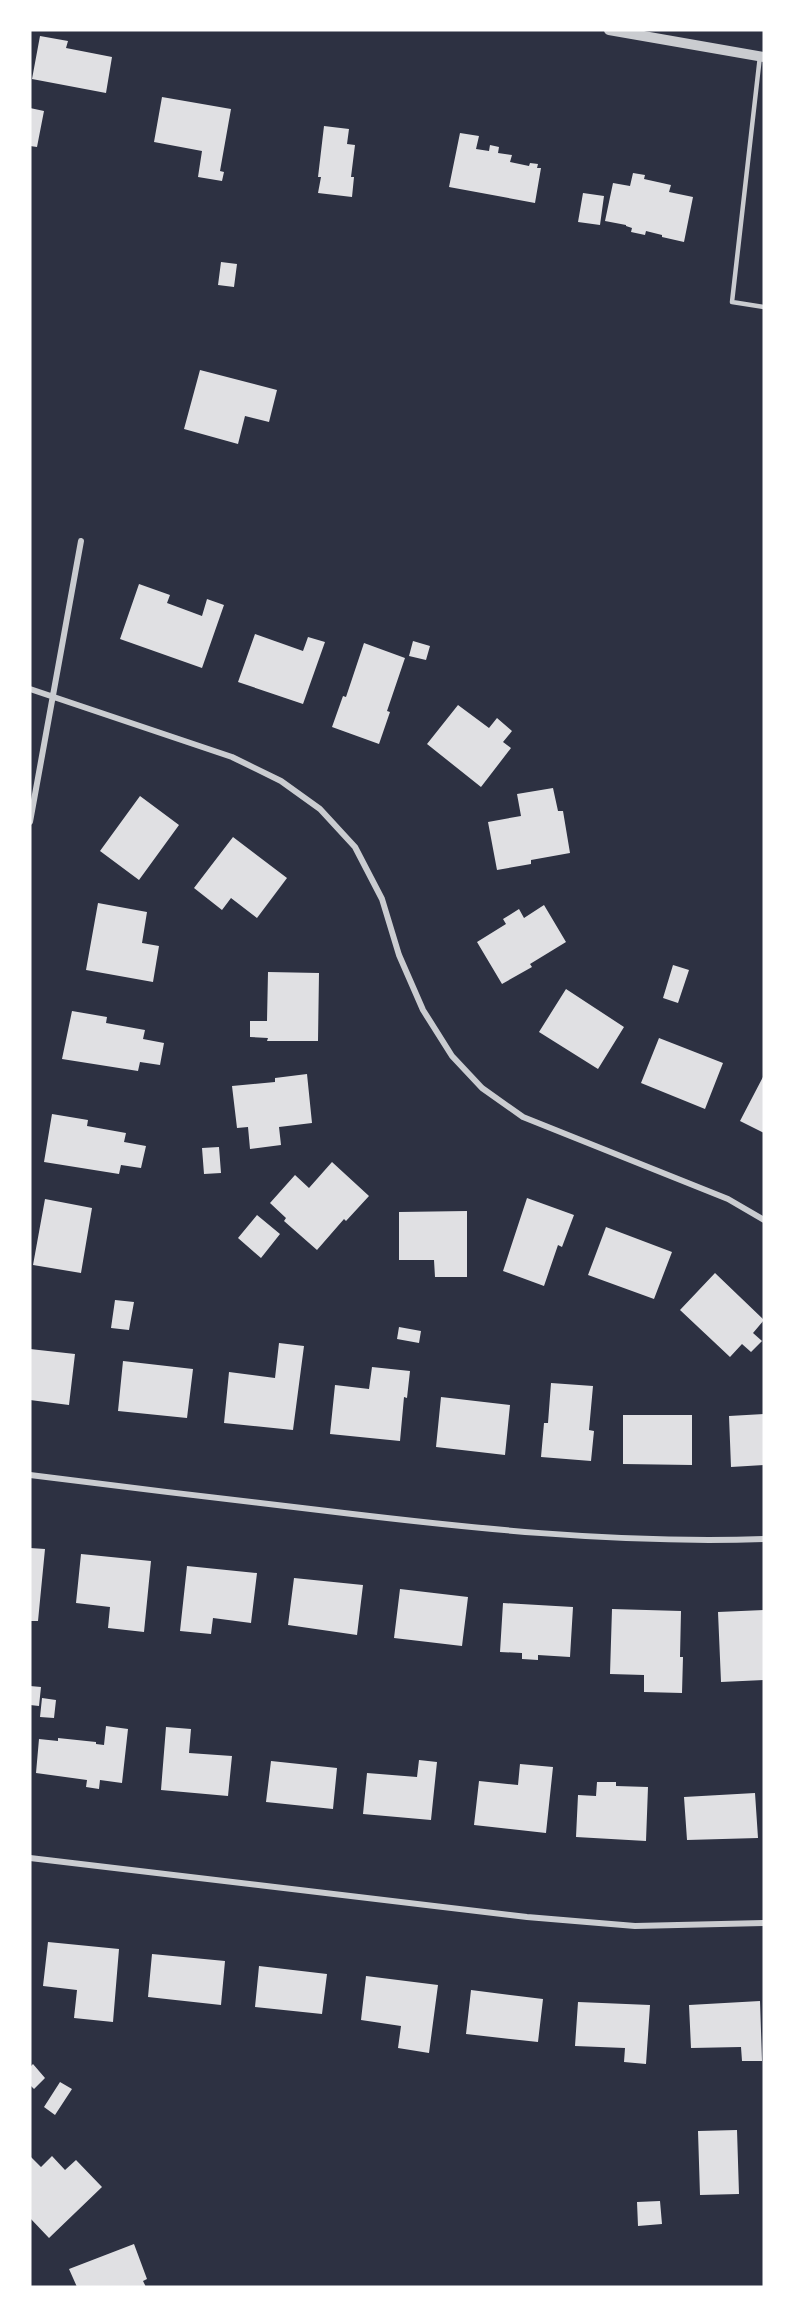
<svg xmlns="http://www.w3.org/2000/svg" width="794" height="2317" font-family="Helvetica,sans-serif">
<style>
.building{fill:#e0e0e3}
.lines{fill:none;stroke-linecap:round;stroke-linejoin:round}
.service{stroke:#caccd0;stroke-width:4.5}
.minor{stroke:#caccd0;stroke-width:6}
.tertiary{stroke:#caccd0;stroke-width:10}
</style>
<rect width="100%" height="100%" fill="#2d3142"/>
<!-- building -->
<path class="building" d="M40 36 68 41 66 48 112 57 106 93 32 79Z
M162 97 231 109 220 171 224 172 222 181 198 177 202 151 154 142Z
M30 108 44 111 37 147 30 146Z
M324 126 349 129 347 144 355 145 351 177H354L352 197 318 193 321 177H318Z
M460 133 479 136 476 149 489 151 490 145 499 147 498 153 512 155 510 162 529 166 530 163 538 164 537 168H541L535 203 449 187Z
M633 173 645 175 644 179 671 185 669 192 693 197 684 242 662 237V235L646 231 645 235 631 232 632 228 626 226V225L605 221 613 183 630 186Z
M583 193 604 196 600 225 578 222Z
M221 262 237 264 234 287 218 285Z
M200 370 277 390 269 422 245 416 238 444 184 429Z
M139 584 170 595 167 603 202 616 207 599 224 605 202 668 120 639Z
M255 634 303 651 308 637 325 642 303 704 238 682Z
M413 641 430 646 426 660 409 656Z
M364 643 405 658 387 711 390 712 379 744 332 727 343 696 346 697Z
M458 705 489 728 497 718 512 731 503 742 511 748 481 787 427 744Z
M553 788 558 811H563L570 853 531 860V864L497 870 488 822 521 816 517 794Z
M140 796 179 825 139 880 100 851Z
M233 837 287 878 257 918 231 898 222 910 194 888Z
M98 903 147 912 142 943 159 946 153 982 86 970Z
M544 905 566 942 530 964 532 967 502 984 477 942 506 924 503 919 519 909 524 918Z
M673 965 689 970 678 1003 663 998Z
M268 972 319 973 318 1041H267L268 1038 250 1037V1021H267Z
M566 989 624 1027 598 1069 539 1032Z
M72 1011 107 1017 106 1023 145 1030 143 1039 164 1043 160 1065 140 1062 138 1071 62 1059Z
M659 1038 723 1063 705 1109 641 1083Z
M307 1074 312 1123 279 1127 281 1145 250 1149 248 1127 237 1128 232 1086 275 1082V1078Z
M764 1075V1133L740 1121Z
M52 1114 88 1120 87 1126 126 1133 124 1142 146 1146 141 1168 121 1165 119 1174 44 1162Z
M219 1147 221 1173 204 1174 202 1148Z
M332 1162 369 1196 346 1221 344 1219 317 1250 284 1221 286 1218 270 1203 295 1175 309 1188Z
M527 1198 574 1215 562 1247 558 1245 544 1286 503 1271Z
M45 1199 92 1208 81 1273 33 1265Z
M467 1211V1277H435L434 1260H399V1212Z
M257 1215 280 1234 261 1258 238 1238Z
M606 1227 672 1252 654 1299 588 1275Z
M715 1273 764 1320 753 1333 762 1341 751 1352 742 1344 730 1357 680 1310Z
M115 1300 134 1302 129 1330 111 1328Z
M399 1327 421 1331 419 1343 397 1339Z
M279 1343 304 1346 293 1430 224 1423 229 1372 275 1378Z
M30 1349 75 1354 69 1405 30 1400Z
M123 1361 193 1369 187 1418 118 1411Z
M372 1367 410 1371 407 1398 404 1397 400 1441 330 1434 335 1385 369 1389Z
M551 1383 593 1386 589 1430 594 1431 591 1461 541 1457 544 1423H548Z
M441 1397 510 1405 505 1455 436 1447Z
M764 1414V1465L731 1467 729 1416Z
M623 1415H692V1465L623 1464Z
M30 1548 45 1549 38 1621H30Z
M81 1554 151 1561 144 1632 108 1628 110 1607 76 1603Z
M187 1566 257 1573 251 1623 213 1618 211 1634 180 1631Z
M294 1578 363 1585 357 1635 288 1625Z
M400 1589 468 1597 462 1646 394 1638Z
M503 1603 573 1607 570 1657 538 1655V1660L522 1659V1653L500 1652Z
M612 1609 681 1611 680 1657H683L682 1693 644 1692V1675L610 1674Z
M764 1610V1680L721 1682 718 1612Z
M30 1686 41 1687 39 1706 30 1705Z
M42 1698 56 1700 54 1718 40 1717Z
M106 1726 128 1729 122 1783 100 1780 99 1789 86 1787 87 1780 36 1773 39 1739 58 1741V1738L96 1742V1744L104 1745Z
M166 1727 191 1729 189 1753 232 1756 228 1796 161 1790Z
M419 1760 437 1762 431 1820 363 1814 367 1773 417 1777Z
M271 1761 337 1768 333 1809 266 1802Z
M520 1764 553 1767 546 1833 474 1825 479 1781 518 1785Z
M597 1782H616V1786L648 1787 646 1841 576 1837 578 1795 596 1796Z
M755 1793 758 1838 687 1840 684 1797Z
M48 1942 119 1949 113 2022 74 2018 77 1990 43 1986Z
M152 1954 225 1961 221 2005 148 1997Z
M259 1966 327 1974 322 2014 255 2007Z
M366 1976 438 1985 429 2053 398 2048 401 2026 361 2020Z
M471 1990 543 1999 538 2042 466 2034Z
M760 2001 762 2061H742L741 2047 691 2048 689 2005Z
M578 2002 650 2005 646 2064 624 2062 625 2048 575 2046Z
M33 2064 45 2078 34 2089 30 2085V2067Z
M60 2082 72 2089 55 2115 44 2107Z
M737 2130 739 2194 700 2195 698 2131Z
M30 2156 41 2167 52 2156 65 2170 76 2160 102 2187 49 2238 30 2218Z
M660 2201 662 2224 638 2226 637 2202Z
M134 2244 147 2279 143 2281 146 2287H77L69 2269Z"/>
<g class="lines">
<!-- service -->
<path class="service" d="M760 56 732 302 764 307"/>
<!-- minor -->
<path class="minor" d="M30 689 232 757 281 781 320 809 355 847 382 899 399 955 423 1010 452 1056 482 1088 523 1117 728 1199 764 1220
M30 822 81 541
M30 1475C126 1487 223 1499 319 1510 467 1528 615 1544 764 1539
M30 1858 527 1917 635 1926 764 1923"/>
<!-- tertiary -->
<path class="tertiary" d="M609 30 764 57"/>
</g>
<!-- border -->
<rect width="794" height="2317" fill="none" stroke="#ffffff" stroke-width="63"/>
</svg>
